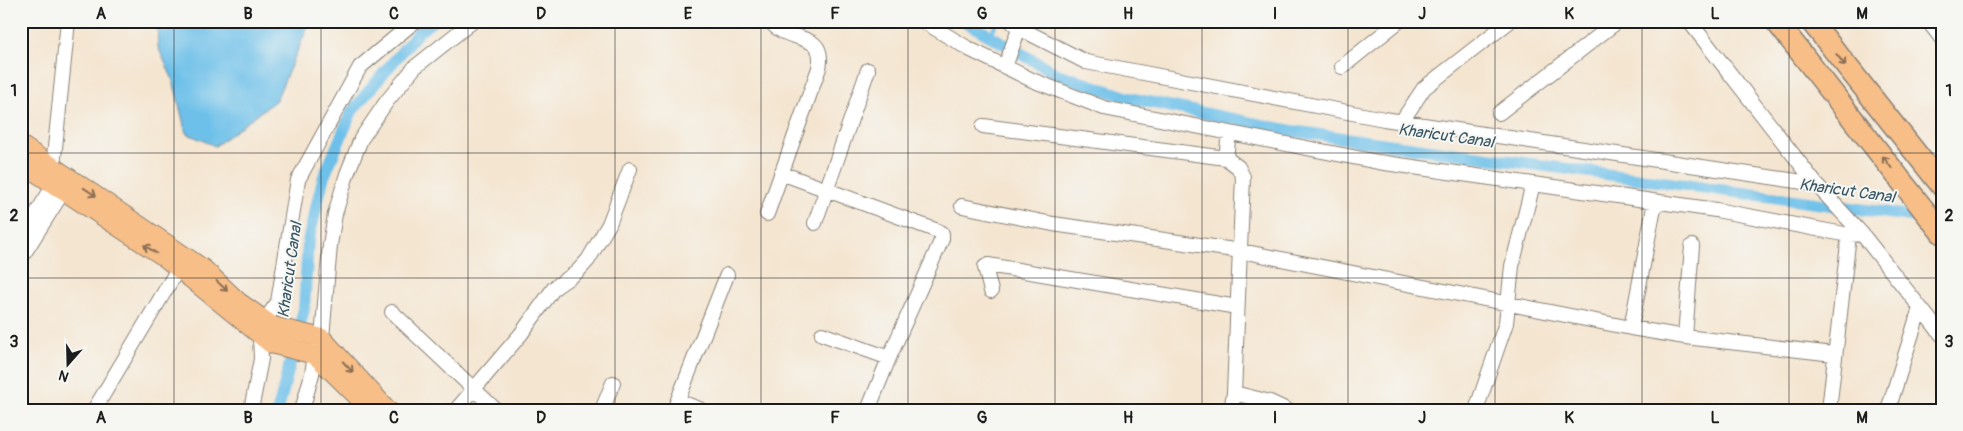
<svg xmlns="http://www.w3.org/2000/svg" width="1963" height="431" font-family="Pangolin,sans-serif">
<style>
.water{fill:#6dc0e9;stroke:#446e82}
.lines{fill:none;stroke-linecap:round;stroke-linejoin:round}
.stream{stroke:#6dc0e9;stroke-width:4}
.canal{stroke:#6dc0e9;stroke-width:12}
.minor-casing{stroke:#888076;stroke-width:16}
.major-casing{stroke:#888076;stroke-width:20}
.highway-casing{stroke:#888076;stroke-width:24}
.minor{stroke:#fff;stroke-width:14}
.major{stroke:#f7be87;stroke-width:18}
.highway{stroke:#f7be87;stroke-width:21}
.oneway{stroke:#8a6d52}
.grid{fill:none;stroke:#1c1c1c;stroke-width:1;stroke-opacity:0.55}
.labels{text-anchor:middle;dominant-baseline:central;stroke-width:4;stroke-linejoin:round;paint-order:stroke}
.water-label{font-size:16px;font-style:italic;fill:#385564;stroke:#f6f6f2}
.neatline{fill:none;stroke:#1c1c1c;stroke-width:2}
.grid-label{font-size:16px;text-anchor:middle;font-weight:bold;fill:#1c1c1c}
</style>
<rect width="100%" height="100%" fill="#f6f6f2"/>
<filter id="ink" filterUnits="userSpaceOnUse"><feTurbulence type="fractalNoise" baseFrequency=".02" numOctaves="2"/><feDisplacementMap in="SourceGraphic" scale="10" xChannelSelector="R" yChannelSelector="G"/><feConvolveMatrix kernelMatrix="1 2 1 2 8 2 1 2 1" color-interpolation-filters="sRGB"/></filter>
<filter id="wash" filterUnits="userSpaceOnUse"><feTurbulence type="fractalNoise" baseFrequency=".0096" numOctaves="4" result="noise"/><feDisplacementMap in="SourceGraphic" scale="20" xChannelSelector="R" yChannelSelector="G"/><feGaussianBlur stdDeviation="1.12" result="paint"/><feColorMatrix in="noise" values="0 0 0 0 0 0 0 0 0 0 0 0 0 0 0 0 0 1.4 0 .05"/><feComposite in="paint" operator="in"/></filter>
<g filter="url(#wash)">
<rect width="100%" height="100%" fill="#f4e5d0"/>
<!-- water -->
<path class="water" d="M157 21H308L306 31 276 100 215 146 186 133 173 80 158 47Z"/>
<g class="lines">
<!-- stream -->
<path class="stream" d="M990 35 998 21"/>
<!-- canal -->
<path class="canal" d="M964 21 1057 74 1129 98 1292 131 1932 219
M278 410 304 309 308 242 323 179 352 111 420 30 433 21"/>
</g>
</g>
<g filter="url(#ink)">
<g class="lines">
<!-- minor casing -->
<g class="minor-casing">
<path id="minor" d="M923 21 969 49 1032 80 1104 108 1378 162 1716 210 1849 235 1862 234
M1011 21 1019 28 1086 62 1384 119 1816 184
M1689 21 1816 184 1862 234 1942 335
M1928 21 1942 39
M1005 67 1019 28
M1342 67 1399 21
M1499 113 1618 21
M1402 121 1424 88 1510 21
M983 126 1226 158
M1229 133 1226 158 1238 167 1243 177 1234 393 1231 410
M53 167 68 21
M781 173 938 231 942 234V239L889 358 868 410
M962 206 1053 224 1241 251 1631 328 1685 337 1834 354
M767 214 819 68C827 29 787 45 770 21
M815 223 868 70
M21 238 59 177
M21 258 69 182
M991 291 985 267 988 265 1237 307
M392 312 496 410
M1631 328 1655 202
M822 334 889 358
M1685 337 1692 246
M1234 393 1270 402 1287 410
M678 401 702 410
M94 410 178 269
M251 410 261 359 260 336 265 320 278 302 298 180 360 67 415 21
M302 410 312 374 315 355 322 338 330 245 335 214 347 174 361 139 387 101 415 67 473 21
M456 410 521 334 554 288 577 272 588 260 609 224 630 169
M602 410 613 383
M674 410 727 275
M1476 410 1506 323 1512 266 1533 184
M1829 410 1849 235
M1888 410 1920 308"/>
</g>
<!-- major casing -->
<g class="major-casing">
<path id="major" d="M21 145 204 269 239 302 273 326 322 338 388 410
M21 163 164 257 271 344 315 355 371 410"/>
</g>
<!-- highway casing -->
<g class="highway-casing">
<path id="highway" d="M1776 21 1942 233
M1811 21 1942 186"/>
</g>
<!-- minor -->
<use href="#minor" class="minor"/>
<!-- major -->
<use href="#major" class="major"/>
<!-- highway -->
<use href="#highway" class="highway"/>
</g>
<!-- one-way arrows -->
<defs><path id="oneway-shaft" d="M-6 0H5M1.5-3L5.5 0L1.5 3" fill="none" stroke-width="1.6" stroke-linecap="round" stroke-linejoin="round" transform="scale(1.25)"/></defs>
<g class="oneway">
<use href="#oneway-shaft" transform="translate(1841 60) rotate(52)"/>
<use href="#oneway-shaft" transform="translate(1887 162) rotate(-127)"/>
<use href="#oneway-shaft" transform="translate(90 192) rotate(34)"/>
<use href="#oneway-shaft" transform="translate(150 249) rotate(-147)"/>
<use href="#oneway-shaft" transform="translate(222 286) rotate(43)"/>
<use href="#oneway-shaft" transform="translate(348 367) rotate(47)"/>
</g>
</g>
<!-- grid -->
<path class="grid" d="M174 21V410M321 21V410M468 21V410M615 21V410M761 21V410M908 21V410M1055 21V410M1202 21V410M1348 21V410M1495 21V410M1642 21V410M1789 21V410M21 153H1942M21 278H1942"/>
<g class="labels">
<!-- water labels -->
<g class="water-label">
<text transform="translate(1446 136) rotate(8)">Kharicut Canal</text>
<text transform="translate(1847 191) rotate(8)">Kharicut Canal</text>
<text transform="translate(290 270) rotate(-82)">Kharicut Canal</text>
</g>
</g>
<!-- margin -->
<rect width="1963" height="431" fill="none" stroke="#f6f6f2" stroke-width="55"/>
<!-- north arrow -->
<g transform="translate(68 364) rotate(200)" stroke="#f6f6f2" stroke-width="4" paint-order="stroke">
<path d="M0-4L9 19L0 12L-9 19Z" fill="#1c1c1c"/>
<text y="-8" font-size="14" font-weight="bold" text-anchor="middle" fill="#1c1c1c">N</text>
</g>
<rect x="28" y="28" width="1908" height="376" class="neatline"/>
<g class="grid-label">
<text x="101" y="19">A</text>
<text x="248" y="19">B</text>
<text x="394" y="19">C</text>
<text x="541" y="19">D</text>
<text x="688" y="19">E</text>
<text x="835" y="19">F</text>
<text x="982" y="19">G</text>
<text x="1128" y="19">H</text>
<text x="1275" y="19">I</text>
<text x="1422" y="19">J</text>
<text x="1569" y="19">K</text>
<text x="1715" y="19">L</text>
<text x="1862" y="19">M</text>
<text x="14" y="96">1</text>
<text x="1949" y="96">1</text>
<text x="14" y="221">2</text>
<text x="1949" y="221">2</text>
<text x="14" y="347">3</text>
<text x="1949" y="347">3</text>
<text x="101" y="423">A</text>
<text x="248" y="423">B</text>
<text x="394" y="423">C</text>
<text x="541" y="423">D</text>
<text x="688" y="423">E</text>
<text x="835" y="423">F</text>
<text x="982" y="423">G</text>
<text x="1128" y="423">H</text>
<text x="1275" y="423">I</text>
<text x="1422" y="423">J</text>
<text x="1569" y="423">K</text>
<text x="1715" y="423">L</text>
<text x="1862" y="423">M</text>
</g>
</svg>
